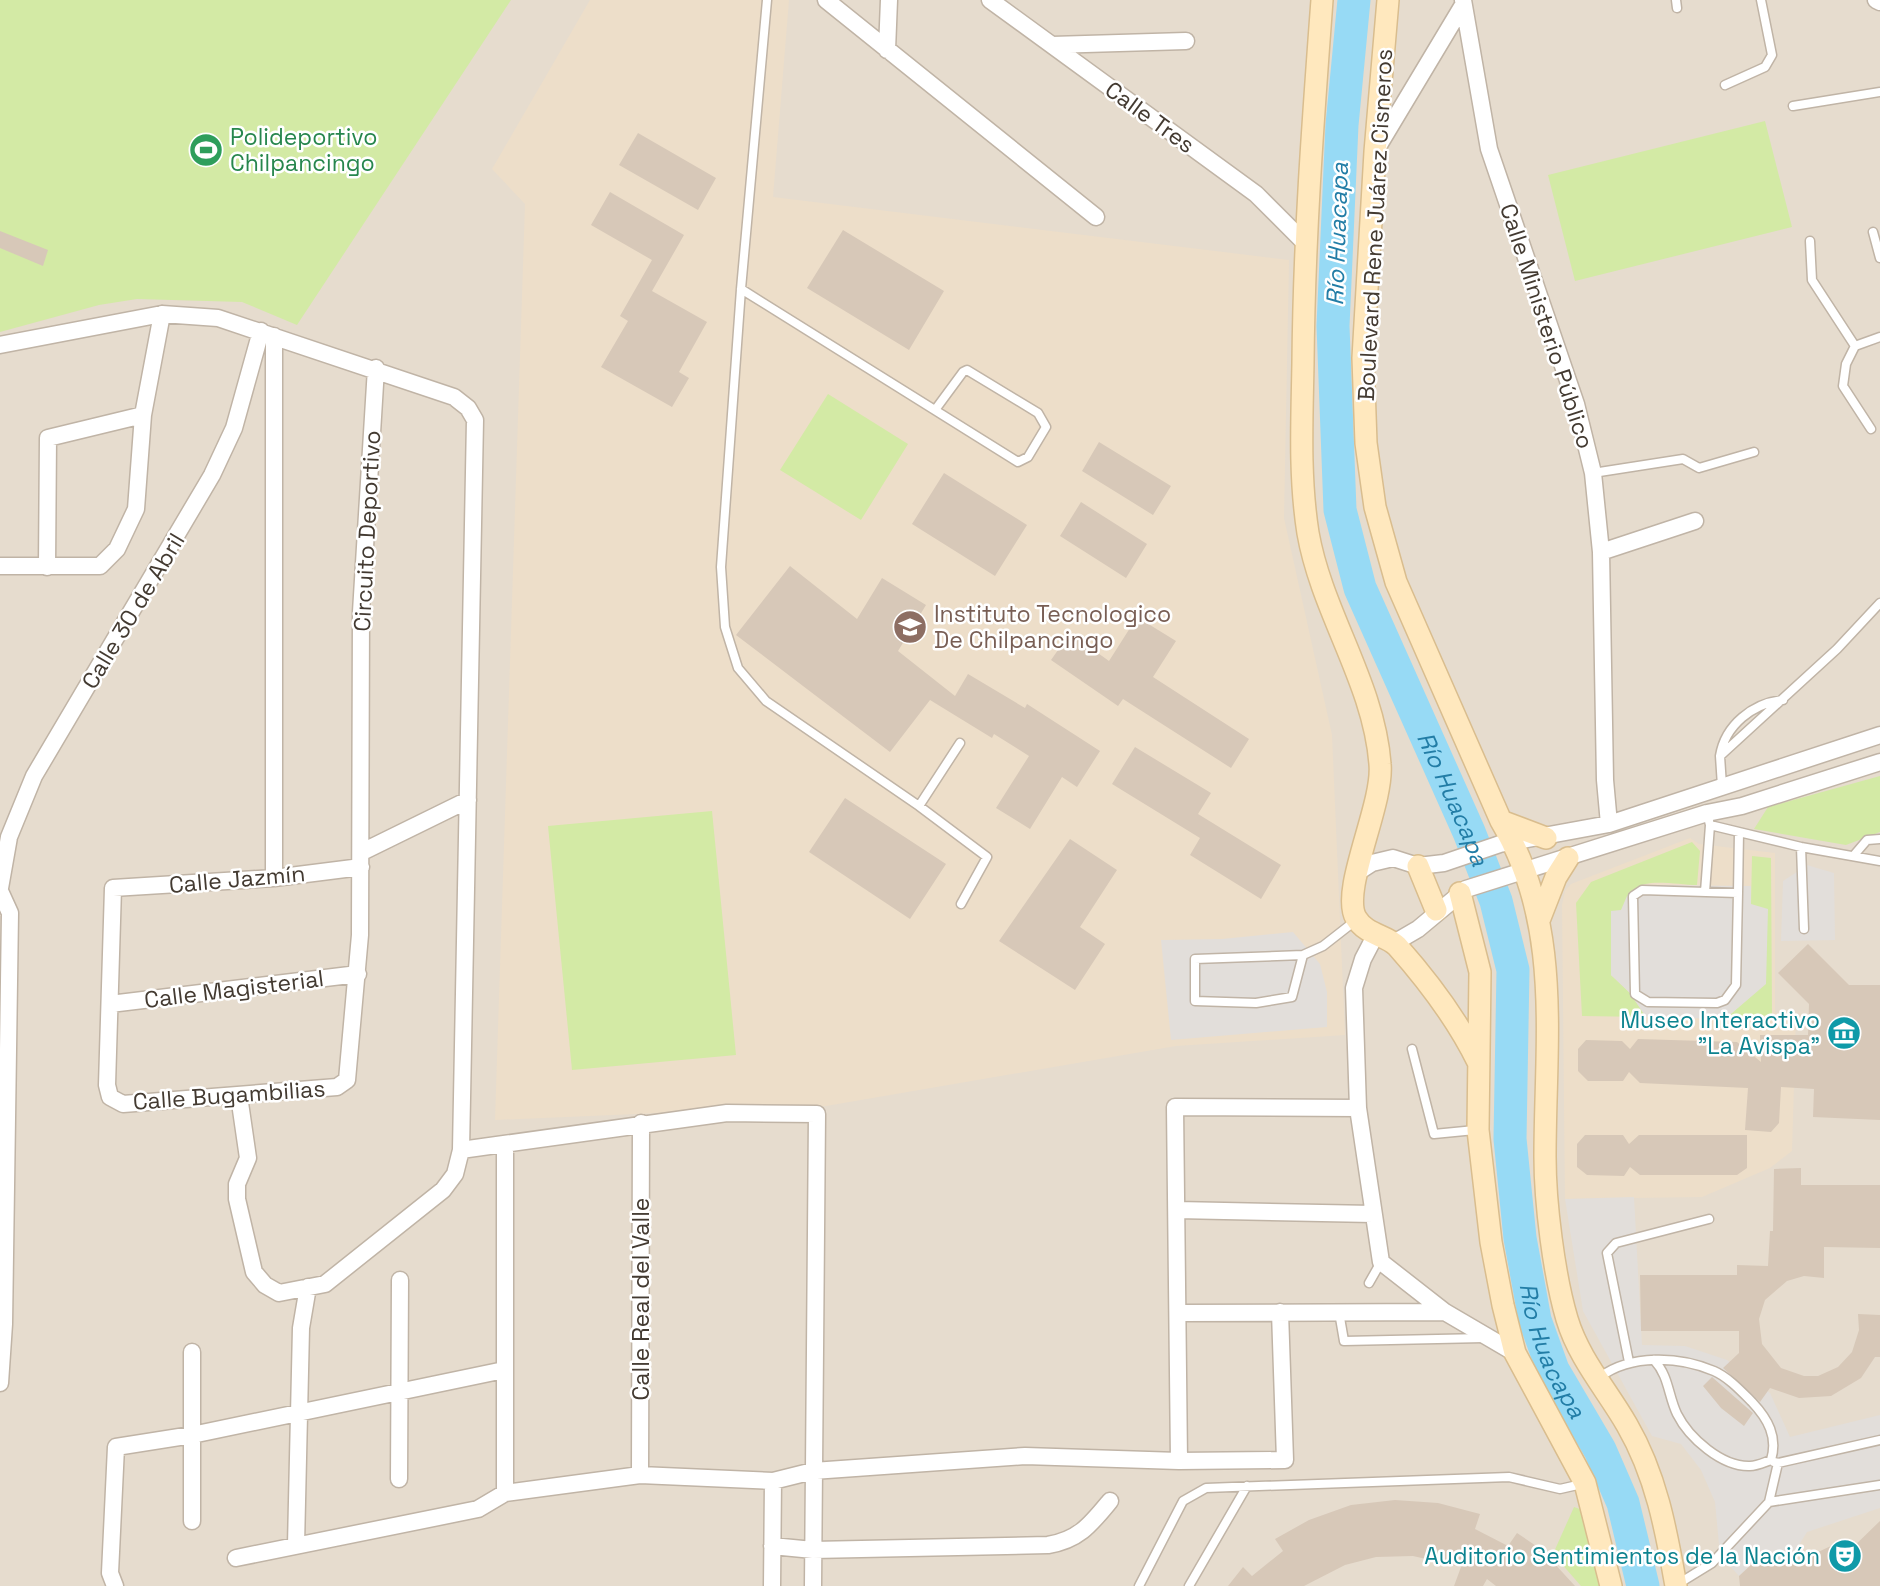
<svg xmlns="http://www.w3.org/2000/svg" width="1880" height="1586" font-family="'Space Grotesk',sans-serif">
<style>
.residential{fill:#e6dcce}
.education{fill:#eddec9}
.green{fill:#d3eaa5}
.parking{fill:#e2deda}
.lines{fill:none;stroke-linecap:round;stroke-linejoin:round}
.river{stroke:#97daf5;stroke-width:33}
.building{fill:#d7c8b8}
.service-casing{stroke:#c0b4a6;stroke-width:11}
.minor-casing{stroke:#c0b4a6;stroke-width:19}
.secondary-casing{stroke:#d9bd8e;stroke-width:24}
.service{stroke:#fff;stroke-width:8}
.minor{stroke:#fff;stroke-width:16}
.secondary{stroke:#ffe8be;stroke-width:21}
.labels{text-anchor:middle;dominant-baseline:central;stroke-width:5;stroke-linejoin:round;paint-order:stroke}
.street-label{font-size:23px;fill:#433a31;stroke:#fff}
.leisure-label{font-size:23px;fill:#27864d;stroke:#fff;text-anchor:start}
.education-label{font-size:23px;fill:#785e54;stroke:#fff;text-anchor:start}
.culture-label{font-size:23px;fill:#0d838f;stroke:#fff;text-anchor:end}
.water-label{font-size:24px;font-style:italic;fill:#227da6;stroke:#fff}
</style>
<rect width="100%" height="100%" fill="#f2ebe1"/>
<!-- residential -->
<path class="residential" d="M0 0H1880V1586H0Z"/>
<!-- education -->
<path class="education" d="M590 0H789L773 197 1289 260 1284 518 1332 735 1345 1035 1176 1046 826 1106 495 1120 525 204 492 169Z
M1690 838 1699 844 1775 853V1013L1796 1015 1792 1151 1770 1168 1702 1197 1565 1199 1562 905 1565 891 1571 884Z"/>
<!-- green -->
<path class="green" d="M0 0H511L297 325 242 302 137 299 99 305 0 332Z
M1765 121 1792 227 1575 281 1548 175Z
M828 394 908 444 861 520 780 470Z
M1880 776V832L1846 845 1754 829 1768 807Z
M712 811 736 1055 572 1070 548 826Z
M1692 842 1700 851 1697 885C1681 885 1656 880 1642 885 1616 893 1615 952 1611 975L1630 993 1646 1017 1582 1016 1576 903 1591 882Z
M1752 856 1771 858 1772 1015 1725 1019 1766 983 1751 904Z
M1574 1507 1583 1510 1603 1586H1581L1553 1554Z"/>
<!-- parking -->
<path class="parking" d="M1800 863 1834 873 1835 940 1781 941 1783 881 1800 870Z
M1641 885 1751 886V904L1768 909 1766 984 1725 1019 1646 1017 1630 993 1611 975V911L1621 910 1627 896Z
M1293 932 1320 964 1327 992V1027L1171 1040 1161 940 1222 939Z
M1634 1197 1642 1345 1685 1346 1727 1360 1770 1393 1790 1437 1880 1415V1508L1807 1532 1789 1561 1752 1564 1739 1576 1720 1555 1715 1502 1701 1470 1681 1444 1652 1436 1583 1311 1565 1199Z"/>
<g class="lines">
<!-- river -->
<path class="river" id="s1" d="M1354 0 1342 125 1333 326 1340 510 1360 588 1469 832 1496 901 1513 970 1510 1139 1520 1238 1535 1320 1553 1370 1600 1450 1623 1503 1643 1586"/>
</g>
<!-- building -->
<path class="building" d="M638 133 716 178 698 210 619 165Z
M610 192 684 235 652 291 707 322 679 372 689 378 672 407 601 367 628 321 620 316 652 260 591 225Z
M843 230 944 291 909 350 807 288Z
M0 231 48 250 43 266 0 248Z
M1099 442 1171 486 1153 515 1082 471Z
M944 473 1027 525 995 576 912 524Z
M1081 502 1147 544 1126 578 1060 536Z
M790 566 857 619 882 578 926 605 898 651 955 696 968 674 1025 708 1027 704 1100 751 1077 787 1062 777 1030 829 996 808 1029 756 994 734 992 738 930 700 890 752 803 686 736 635Z
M1137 617 1176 641 1153 677 1249 739 1231 768 1123 699 1118 706 1051 660 1070 633 1109 661Z
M1135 747 1211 793 1198 814 1281 865 1261 899 1190 855 1200 838 1112 784Z
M845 798 946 864 910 919 809 852Z
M1070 839 1117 870 1080 927 1105 944 1075 990 999 941Z
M1808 944 1849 985H1880V1120L1813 1117 1814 1089 1781 1087 1779 1123 1771 1132 1745 1130 1748 1088 1640 1083 1629 1072 1623 1081H1588L1578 1071V1049L1586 1040 1622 1041 1630 1049 1638 1039 1737 1042 1761 1062 1760 1035H1808L1809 1004 1778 973Z
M1585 1135H1623L1629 1144 1639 1135H1747V1168L1737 1175H1640L1630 1167 1624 1176 1587 1175 1577 1167V1144Z
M1801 1168V1185H1880V1248L1824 1247V1278L1804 1276 1787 1281 1765 1300 1759 1319 1762 1344 1781 1368 1804 1376H1818L1838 1367 1852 1352 1859 1330 1858 1314 1880 1315V1357H1875L1861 1378 1831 1396 1799 1398 1770 1388 1760 1402 1723 1368 1739 1353V1331H1641L1640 1275H1737V1265L1768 1266 1770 1231H1773L1774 1169Z
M1712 1377 1753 1413 1744 1426 1721 1408 1703 1386Z
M1395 1500 1438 1503 1480 1514 1475 1529 1508 1546 1517 1533 1542 1550 1575 1586H1496L1487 1579 1483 1586H1454L1461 1567 1413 1556 1376 1557 1345 1565 1304 1586H1228L1243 1567 1252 1576 1283 1551 1275 1539 1309 1520 1351 1505Z
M1880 1521V1586H1740L1739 1576 1752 1564 1799 1561 1833 1545 1848 1552Z"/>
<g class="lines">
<!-- service casing -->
<g class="service-casing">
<path id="service" d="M767 0 741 289 721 567 725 627 738 668 766 701 919 806 987 857 961 904
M1676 0 1677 8
M1725 85 1765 67 1772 55 1761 0
M1793 106 1880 92
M1873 232 1880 258
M1810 241 1812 280 1855 346
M741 289 1018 462 1028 457 1046 427 1038 413 967 370 963 372 935 410
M1871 429 1843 386 1846 364 1855 346 1880 337
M1593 473 1683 459 1699 468 1754 452
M1720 756C1725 725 1753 703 1783 700
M1722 786 1720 756 1837 649 1880 603
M919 806 960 743
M1707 813 1710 825 1801 847 1880 861
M1801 847 1804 929
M1855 854 1867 840 1880 839
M1642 890 1738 893 1736 985 1725 1000 1717 1003 1648 1002 1635 994 1633 896Z
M1705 892 1710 825
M1738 893 1739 832
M1303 955 1292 997 1256 1003 1195 1001V959L1303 955 1323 946 1355 921
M1412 1049 1434 1134 1475 1130
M1369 1283 1381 1262
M1339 1312 1344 1341 1484 1338
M1629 1362 1607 1253 1616 1243 1709 1219
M1600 1377C1631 1354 1679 1356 1714 1371 1728 1377 1741 1391 1752 1402 1768 1419 1778 1437 1771 1460 1765 1462 1757 1466 1750 1466 1722 1467 1689 1438 1677 1414 1668 1395 1669 1376 1654 1360
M1774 1462 1778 1463 1880 1440
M1778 1463 1769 1502 1880 1485
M1678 1584 1712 1563 1769 1502
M1139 1586 1183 1501 1206 1488 1509 1477 1560 1489 1582 1484
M1189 1586 1247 1486"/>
</g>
<!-- minor casing -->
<g class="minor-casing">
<path id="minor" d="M826 0 1096 217
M990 0 1256 194 1304 242
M1463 0 1489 149 1576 404 1593 473 1601 552 1605 780 1609 824
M1876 0 1880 2
M1052 45 1186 41
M887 50 889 0
M1376 150 1463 5
M0 345 162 314 218 318 454 397 468 408 475 420 461 1150 455 1174 443 1190 325 1284 279 1293 265 1285 254 1272 237 1199V1184L248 1158 239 1096
M1601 552 1695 521
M0 566H100L117 549 136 509 143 415 162 314
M47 567 48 438 143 415
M362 852 468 800
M361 867 274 878 113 888 107 1085 110 1097 123 1104 337 1087 347 1080 360 935 361 612 376 368
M1358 872 1372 863 1393 858 1418 866 1444 863 1500 844 1609 824 1880 735
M274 878V336
M0 888 9 837 34 776 212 475 234 428 261 331
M0 891 10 913 4 1324 0 1383
M1375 936 1363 959 1354 988 1358 1108 1381 1262 1445 1312 1515 1353
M1394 943 1418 929 1466 889 1707 813 1742 806 1880 762
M110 1004 358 974
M505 1144V1493
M461 1150 727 1113 817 1114 813 1586
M1177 1210 1373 1214
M1180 1313 1445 1312
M1179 1461 1175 1107 1358 1108
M640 1475 641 1123
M399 1479 400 1280
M192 1521V1352
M296 1545 301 1328 308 1287
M772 1546 813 1550 1048 1545C1079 1540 1091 1524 1110 1501
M236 1558 478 1509 505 1493 640 1475 773 1481 813 1471 1025 1456 1179 1461 1285 1460 1280 1312
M115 1586 110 1573 116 1447 192 1435 504 1370
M772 1586 773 1481"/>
</g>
<!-- secondary casing -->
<g class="secondary-casing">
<path id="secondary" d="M1322 0C1313 121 1304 241 1303 363 1302 419 1299 476 1308 533 1322 613 1374 683 1380 764 1384 804 1340 890 1356 918 1366 935 1386 935 1397 946 1428 981 1458 1021 1478 1062
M1388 0 1375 152 1363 358 1366 443 1375 507 1396 582 1501 821C1563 926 1545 1041 1545 1157 1545 1203 1554 1275 1567 1319 1579 1359 1607 1390 1627 1425 1656 1475 1666 1529 1676 1586
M1501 821 1546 838
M1418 866 1436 910
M1460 893 1480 972 1478 1130 1491 1242 1503 1305 1515 1353 1585 1483 1611 1586
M1540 918 1556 877 1568 858"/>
</g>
<!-- service -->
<use href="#service" class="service"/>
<!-- minor -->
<use href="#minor" class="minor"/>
<!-- secondary -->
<use href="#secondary" class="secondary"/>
</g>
<!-- icons -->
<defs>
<g id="stadium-disc" transform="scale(1.75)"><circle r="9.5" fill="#2e9e5b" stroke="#fff"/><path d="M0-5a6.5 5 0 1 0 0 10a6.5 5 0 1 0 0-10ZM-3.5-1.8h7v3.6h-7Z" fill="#fff"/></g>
<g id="university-disc" transform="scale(1.75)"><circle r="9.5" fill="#8d6e63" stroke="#fff"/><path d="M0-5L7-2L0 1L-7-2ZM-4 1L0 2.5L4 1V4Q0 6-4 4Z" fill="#fff"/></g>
<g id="museum-disc" transform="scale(1.75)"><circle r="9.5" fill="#0f9aa8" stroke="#fff"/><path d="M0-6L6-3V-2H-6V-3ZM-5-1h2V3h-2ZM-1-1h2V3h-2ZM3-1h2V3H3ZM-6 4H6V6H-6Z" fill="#fff"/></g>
<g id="theatre-disc" transform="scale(1.75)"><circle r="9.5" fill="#0f9aa8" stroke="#fff"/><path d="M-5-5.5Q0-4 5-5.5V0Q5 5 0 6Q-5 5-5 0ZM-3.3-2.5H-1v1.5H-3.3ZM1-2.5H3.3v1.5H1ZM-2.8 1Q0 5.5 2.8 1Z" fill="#fff"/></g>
</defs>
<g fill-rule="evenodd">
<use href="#stadium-disc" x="206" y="150"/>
<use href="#university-disc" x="910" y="627"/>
<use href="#museum-disc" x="1844" y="1033"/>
<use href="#theatre-disc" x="1845" y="1556"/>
</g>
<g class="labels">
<!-- street labels -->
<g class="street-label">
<text transform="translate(1150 117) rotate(36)">Calle Tres</text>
<text transform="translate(1375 225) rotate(-87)">Boulevard Rene Juárez Cisneros</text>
<text transform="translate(1547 326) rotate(72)">Calle Ministerio Público</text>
<text transform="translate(367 531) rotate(-87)">Circuito Deportivo</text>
<text transform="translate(133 611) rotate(-59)">Calle 30 de Abril</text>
<text transform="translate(237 879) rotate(-5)">Calle Jazmín</text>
<text transform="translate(234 989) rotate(-7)">Calle Magisterial</text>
<text transform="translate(229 1095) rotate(-4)">Calle Bugambilias</text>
<text transform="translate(641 1299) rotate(-90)">Calle Real del Valle</text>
</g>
<!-- leisure labels -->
<g class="leisure-label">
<text x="230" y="137">Polideportivo<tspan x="230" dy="26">Chilpancingo</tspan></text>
</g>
<!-- education labels -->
<g class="education-label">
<text x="934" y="614">Instituto Tecnologico<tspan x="934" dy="26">De Chilpancingo</tspan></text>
</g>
<!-- culture labels -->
<g class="culture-label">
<text x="1820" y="1020">Museo Interactivo<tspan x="1820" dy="26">"La Avispa"</tspan></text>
<text x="1820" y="1556">Auditorio Sentimientos de la Nación</text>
</g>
<!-- water labels -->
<g class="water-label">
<text transform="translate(1337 234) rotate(-88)">Río Huacapa</text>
<text stroke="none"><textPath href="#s1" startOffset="822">Río Huacapa</textPath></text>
<text stroke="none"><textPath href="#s1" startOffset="1390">Río Huacapa</textPath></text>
</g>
</g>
</svg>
